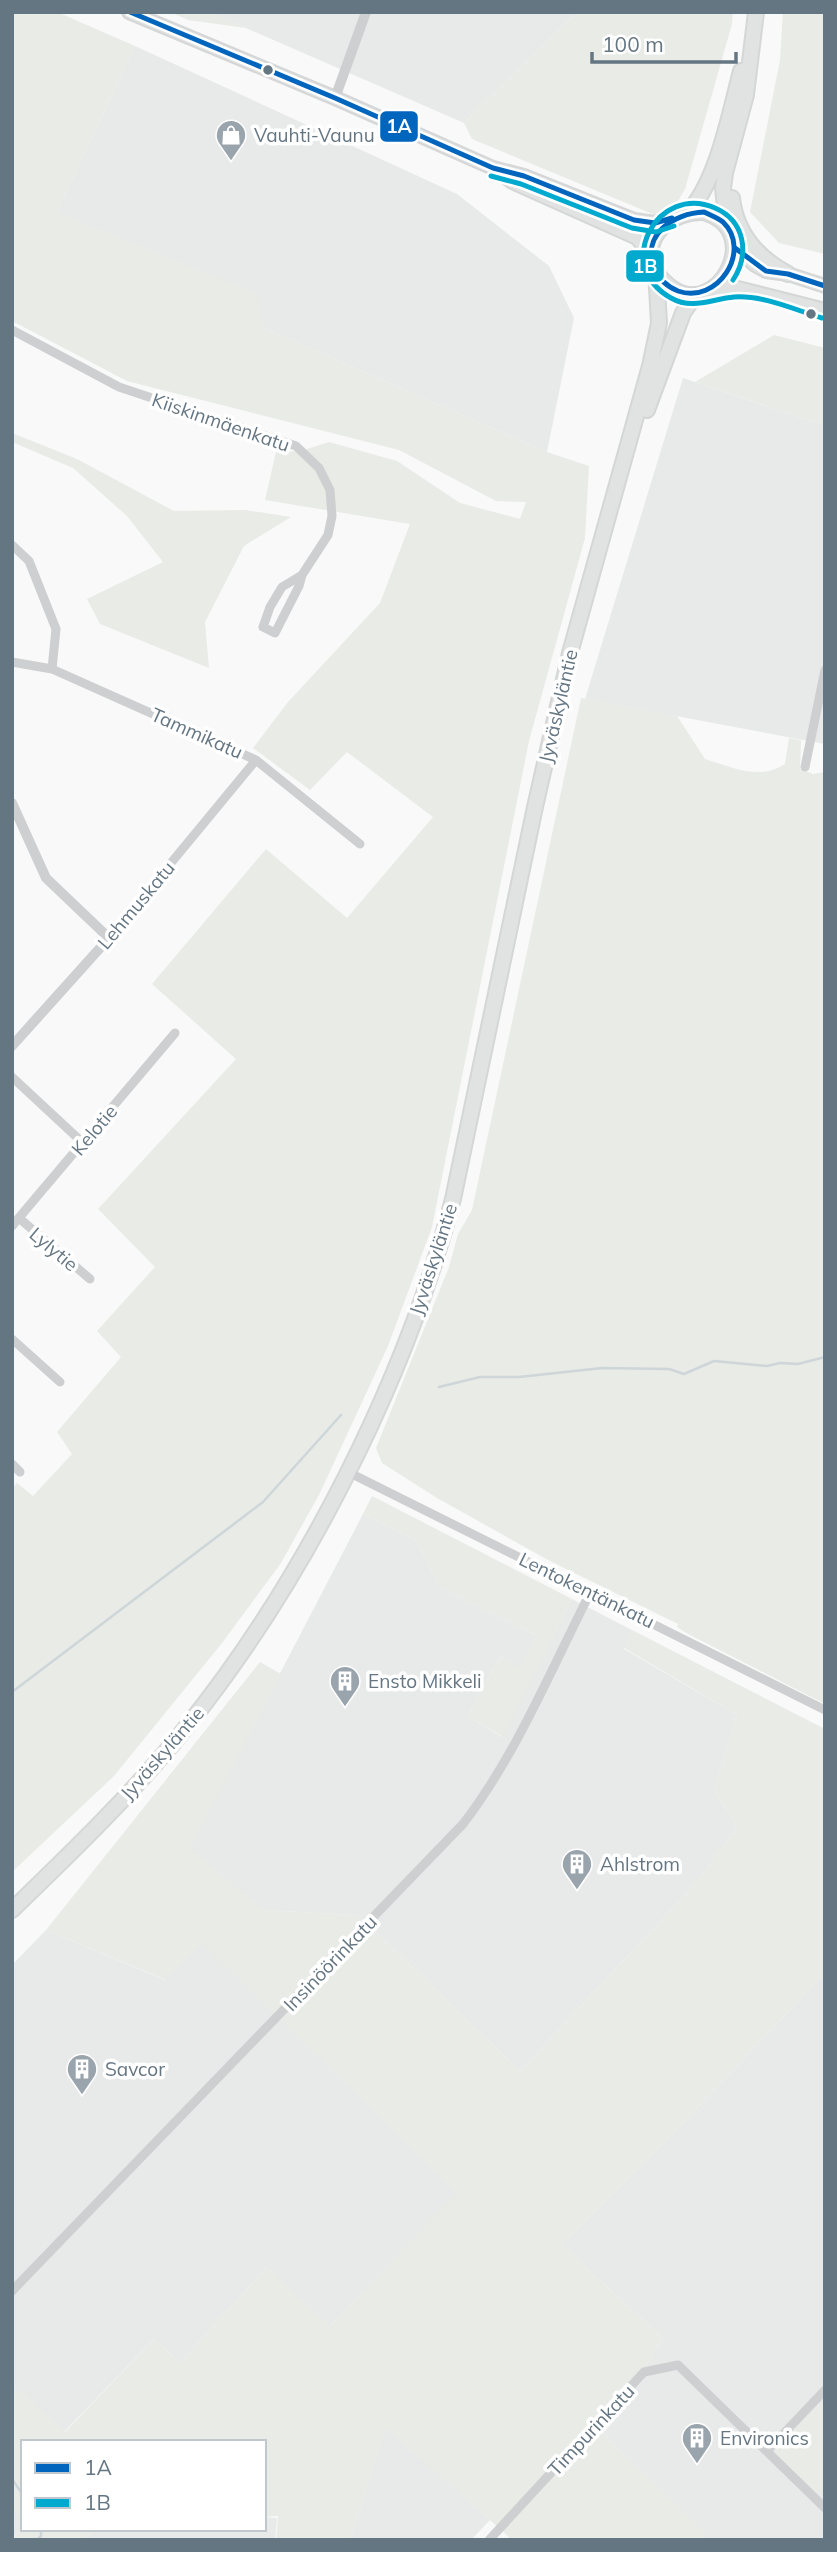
<svg xmlns="http://www.w3.org/2000/svg" width="837" height="2552" font-family="Mulish,sans-serif">
<style>
.built{fill:#e8e9e9}
.green{fill:#e8ebe6}
.lines{fill:none;stroke-linecap:round;stroke-linejoin:round}
.stream{stroke:#ced6d9;stroke-width:2.5}
.secondary-casing{stroke:#d5d6d7;stroke-width:16}
.trunk-casing{stroke:#d5d6d6;stroke-width:18}
.minor{stroke:#cecfd0;stroke-width:9}
.tertiary{stroke:#cecfd0;stroke-width:10}
.secondary{stroke:#e1e2e2;stroke-width:12}
.trunk{stroke:#e1e2e2;stroke-width:14}
.bus-1-casing{stroke:#fff;stroke-width:10}
.bus-2-casing{stroke:#fff;stroke-width:10}
.bus-1{stroke:#0065bd;stroke-width:5}
.bus-2{stroke:#00a9ce;stroke-width:5}
.bus-dot{fill:#657683;stroke:#fff;stroke-width:2.5}
.labels{text-anchor:middle;dominant-baseline:central;stroke-width:7;stroke-linejoin:round;paint-order:stroke}
.poi-label{font-size:19px;fill:#657683;stroke:#fff;text-anchor:start}
.street-label{font-size:19px;fill:#657683;stroke:#fff}
.line-badge{stroke:#fff;stroke-width:2.5}
.badge-label{font-size:19px;text-anchor:middle;font-weight:bold;fill:#fff}
</style>
<rect width="100%" height="100%" fill="#f9f9f9"/>
<!-- built -->
<path class="built" d="M209 12H577L464 123Z
M135 46 457 194 549 266 574 318 547 452 264 328 57 212Z
M683 378 825 426V744L585 699Z
M363 1514 415 1540 440 1587 537 1636 520 1669 501 1656 467 1716 502 1737 572 1599 632 1630 624 1649 737 1715 714 1791 737 1827 698 1881 520 2071 358 1915 262 1910 189 1848Z
M46 1930 165 1980 202 1942 458 2193 329 2327 267 2267 180 2363 154 2339 64 2432 12 2385V1965Z
M825 1973V2400L775 2451 825 2500V2540H702L706 2535 604 2434 663 2338 561 2245 666 2141Z
M386 2427 490 2520 471 2540H350Z
M12 2507 23 2518V2527L12 2539Z
M264 2517 277 2518 275 2540H83L97 2529H264Z"/>
<!-- green -->
<path class="green" d="M12 12H57L135 46 57 212 256 293 264 328 547 452 589 466 585 538 529 741 432 1227 388 1346 319 1495 281 1563 222 1643 114 1776 12 1872V1488L17 1483 33 1496 72 1454 57 1432 121 1357 97 1331 155 1267 98 1209 236 1059 152 984 266 849 347 918 433 817 347 752 310 790 253 748 288 702 380 603 410 524 265 500 276 452 301 451 329 442 397 461 460 503 520 519 526 502 496 501 399 450 127 381 12 321Z
M170 12H209L246 28 188 20Z
M577 12H733L732 24 685 189 667 220 472 139 464 123Z
M783 12H825V254L779 243 750 212 780 60Z
M774 335 825 348V426L695 382Z
M12 433 77 459 174 511 245 510 291 517 244 546 205 622 209 668 100 624 87 599 163 562 127 516 73 468 12 442Z
M581 698 677 716 705 759C731 767 760 781 785 764L789 738 801 740 800 769 813 774 825 772V1704L688 1634 677 1627 678 1624 548 1560 437 1498 382 1463 376 1448 449 1267 458 1234 472 1210Z
M372 1496 572 1599 503 1737 467 1716 501 1656 520 1668 537 1636 440 1587 415 1540 363 1514Z
M632 1630 825 1729V1973L666 2141 561 2245 663 2338 604 2434 707 2535 702 2540H508L509 2537 386 2428 350 2540H276L278 2516 264 2517V2442H23V2518L12 2507V2385L65 2432 154 2339 180 2363 267 2267 330 2326 457 2193 202 1943 166 1980 46 1930 260 1662 281 1674 190 1848 262 1910 358 1915 520 2071 698 1881 737 1827 714 1791 737 1715 624 1648Z
M825 2400V2500L774 2451Z
M23 2527V2529H97L83 2540H12Z"/>
<g class="lines">
<!-- stream -->
<path class="stream" d="M439 1387 480 1377H519L602 1368 669 1369 684 1374 714 1361 767 1366 780 1363 798 1364 825 1357
M12 1692 263 1502 341 1415
M12 2479 23 2495
M37 2540 41 2536V2529"/>
<!-- secondary casing -->
<g class="secondary-casing">
<path id="secondary" d="M129 12 335 98 493 168 524 176 634 220 655 223 672 218
M499 172 512 182 637 238 652 258
M735 248 755 265 766 271 788 274 825 286
M711 291 738 288 825 310"/>
</g>
<!-- trunk casing -->
<g class="trunk-casing">
<path id="trunk" d="M732 198C736 233 758 258 788 274
M704 212C766 230 719 319 673 289 666 284 659 278 655 270 639 236 673 210 704 212Z
M687 213C717 183 730 112 741 71
M727 227 723 188 725 173 746 95 756 12
M647 410 683 313 692 300 701 294
M12 1910C72 1852 132 1794 184 1730 303 1583 405 1382 453 1199L535 807 570 653 650 366 659 323 656 271"/>
</g>
<!-- minor -->
<path class="minor" d="M12 330 119 387 296 446 319 468 330 490 332 516 328 535 302 575 282 587 270 607 263 627 275 633 299 586 302 575
M12 545 29 561 56 629 52 669
M12 662 52 669 256 760 360 844
M805 767 825 670
M109 938 256 760
M12 1077 83 1143
M19 1218 90 1279
M12 1226 175 1033
M12 1339 60 1382
M12 1464 20 1472
M348 1472 825 1710
M12 2291 463 1824C516 1755 551 1670 590 1593
M767 2451 825 2390
M489 2540 644 2372 678 2365 825 2508"/>
<!-- tertiary -->
<path class="tertiary" d="M335 98 366 12
M12 803 46 878 109 938 12 1046"/>
<!-- secondary -->
<use href="#secondary" class="secondary"/>
<!-- trunk -->
<use href="#trunk" class="trunk"/>
<!-- bus-1 casing -->
<g class="bus-1-casing">
<path id="bus-1" d="M130 12 335 98 493 168 524 176 634 220 655 223 672 218
M704 212C710 215 718 218 723 222 753 251 717 305 678 291 668 287 659 279 655 269 640 235 674 213 704 212Z
M735 248 766 271 788 274 825 286"/>
</g>
<!-- bus-2 casing -->
<g class="bus-2-casing">
<path id="bus-2" d="M491 176 521 184 632 228 656 232 674 226
M733 280C750 254 745 221 715 208 658 183 612 265 671 298 692 310 712 299 734 297 764 295 795 310 822 318"/>
</g>
<!-- bus-1 -->
<use href="#bus-1" class="bus-1"/>
<!-- bus-2 -->
<use href="#bus-2" class="bus-2"/>
</g>
<!-- icons -->
<defs>
<g id="shop-pin" transform="scale(1.575)"><path d="M0 17L-7.5 6A9.5 9.5 0 1 1 7.5 6Z" fill="#99a4ac" stroke="#fff"/><path d="M-5-2.5h2.3a2.7 3.5 0 0 1 5.4 0H5L5.5 6h-11ZM-1.5-2.5h3a1.5 2.3 0 0 0-3 0Z" fill="#fff"/></g>
<g id="building-pin" transform="scale(1.575)"><path d="M0 17L-7.5 6A9.5 9.5 0 1 1 7.5 6Z" fill="#99a4ac" stroke="#fff"/><path d="M-4-6H4V6H1V3H-1V6H-4ZM-2.5-4.3h1.7v1.8h-1.7ZM.8-4.3h1.7v1.8H.8ZM-2.5-1h1.7V.8h-1.7ZM.8-1h1.7V.8H.8Z" fill="#fff"/></g>
</defs>
<g fill-rule="evenodd">
<use href="#shop-pin" x="231" y="135"/>
<use href="#building-pin" x="345" y="1681"/>
<use href="#building-pin" x="577" y="1864"/>
<use href="#building-pin" x="82" y="2069"/>
<use href="#building-pin" x="697" y="2438"/>
</g>
<!-- markers -->
<g class="bus-dot">
<circle cx="268" cy="70" r="6"/>
<circle cx="811" cy="314" r="6"/>
</g>
<g class="labels">
<!-- poi labels -->
<g class="poi-label">
<text x="254" y="135">Vauhti-Vaunu</text>
<text x="368" y="1681">Ensto Mikkeli</text>
<text x="600" y="1864">Ahlstrom</text>
<text x="105" y="2069">Savcor</text>
<text x="720" y="2438">Environics</text>
</g>
<!-- street labels -->
<g class="street-label">
<text transform="translate(221 422) rotate(19)">Kiiskinmäenkatu</text>
<text transform="translate(558 706) rotate(-77)">Jyväskyläntie</text>
<text transform="translate(197 733) rotate(24)">Tammikatu</text>
<text transform="translate(136 905) rotate(-50)">Lehmuskatu</text>
<text transform="translate(94 1130) rotate(-50)">Kelotie</text>
<text transform="translate(54 1249) rotate(40)">Lylytie</text>
<text transform="translate(433 1259) rotate(-72)">Jyväskyläntie</text>
<text transform="translate(587 1590) rotate(26)">Lentokentänkatu</text>
<text transform="translate(162 1753) rotate(-49)">Jyväskyläntie</text>
<text transform="translate(330 1963) rotate(-46)">Insinöörinkatu</text>
<text transform="translate(591 2430) rotate(-47)">Timpurinkatu</text>
</g>
</g>
<g class="line-badge">
<rect x="379" y="110" width="40" height="33" rx="7" fill="#0065bd"/>
<rect x="625" y="249" width="40" height="34" rx="7" fill="#00a9ce"/>
</g>
<g class="badge-label">
<text x="399" y="133">1A</text>
<text x="645" y="273">1B</text>
</g>
<!-- border -->
<rect width="837" height="2552" fill="none" stroke="#657683" stroke-width="28"/>
<!-- legend -->
<rect x="21" y="2440" width="245" height="91" fill="#ffffff" stroke="#c1c8cd" stroke-width="2"/>
<rect x="35" y="2463" width="35" height="10" fill="#0065bd" stroke="#c1c8cd" stroke-width="2"/>
<text x="84" y="2475" font-size="21" fill="#657683">1A</text>
<rect x="35" y="2498" width="35" height="10" fill="#00a9ce" stroke="#c1c8cd" stroke-width="2"/>
<text x="84" y="2510" font-size="21" fill="#657683">1B</text>
<!-- scale -->
<path d="M592 52v10h144v-10" fill="none" stroke="#657683" stroke-width="3.5"/>
<text x="602" y="52" font-size="21" fill="#657683" stroke="#ffffff" stroke-width="5" paint-order="stroke">100 m</text>
</svg>
